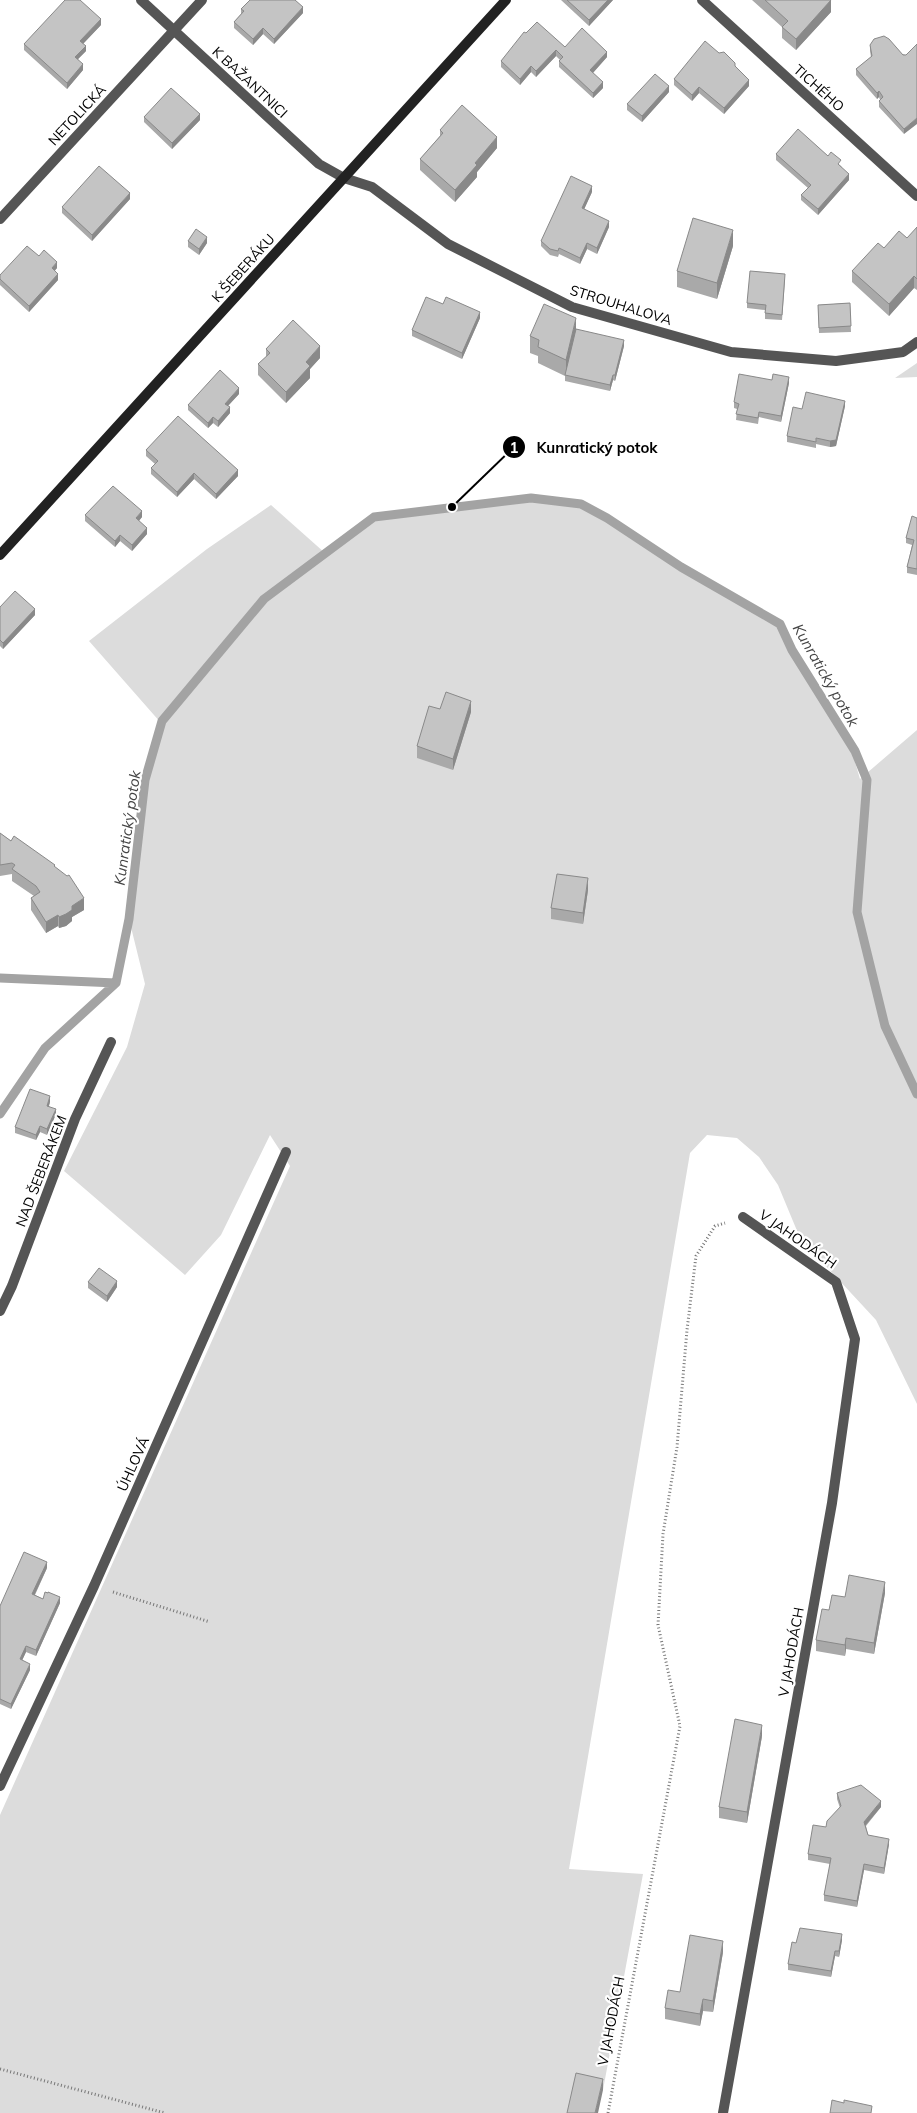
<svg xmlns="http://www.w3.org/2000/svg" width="917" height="2113" font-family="Mulish,sans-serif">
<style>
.green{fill:#dcdcdc}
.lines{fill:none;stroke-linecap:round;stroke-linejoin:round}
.stream{stroke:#a3a3a3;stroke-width:9}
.path{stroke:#777;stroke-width:3;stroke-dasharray:1 2.5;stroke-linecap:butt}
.street{stroke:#555;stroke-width:10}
.secondary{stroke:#222;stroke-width:10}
.wall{fill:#a9a9a9}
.shaded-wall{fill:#898989}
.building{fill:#c4c4c4;stroke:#898989}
.labels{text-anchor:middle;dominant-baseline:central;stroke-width:4.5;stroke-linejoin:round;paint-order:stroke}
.street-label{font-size:14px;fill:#000;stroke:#fff}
.water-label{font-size:15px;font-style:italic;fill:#444;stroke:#fff}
.leader{fill:none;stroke:#000;stroke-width:2}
.callout-dot{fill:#000;stroke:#fff;stroke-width:2}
.mark-label{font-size:15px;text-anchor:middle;font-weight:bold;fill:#fff}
.callout-label{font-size:15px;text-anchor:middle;font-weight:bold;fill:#000;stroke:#fff;stroke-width:4.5;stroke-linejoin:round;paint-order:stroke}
</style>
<rect width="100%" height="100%" fill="#fff"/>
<!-- green -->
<path class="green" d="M917 363V377L895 378Z
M531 498 580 505 780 624 850 745 860 779 917 730V1404L876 1320 800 1238 778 1185 759 1157 737 1138 707 1135 690 1153 569 1869 643 1874 603 2090 576 2084 570 2113H0V1815L290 1166 270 1135 221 1235 185 1275 64 1171 127 1047 145 984 129 919 145 780 161 723 89 641 207 549 271 505 325 553 368 522 452 507Z"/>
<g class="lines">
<!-- stream -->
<path class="stream" d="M0 978 116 983
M0 1114 45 1048 116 983 129 919 145 780 162 721 264 599 374 517 531 498 581 504 607 518 681 567 780 624 792 650 855 751 867 780 857 912 885 1026 917 1094"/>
<!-- path -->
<path class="path" d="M113 1592 210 1622
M0 2069 165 2113
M608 2113 680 1726 658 1625 663 1534 677 1447 687 1330 696 1256 715 1226 725 1223"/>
<!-- street -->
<path class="street" d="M141 0 319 164 344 178 372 187 448 244 572 307 731 352 836 361 903 352 917 342
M702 0 917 196
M0 219 202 0
M0 1311 12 1286 75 1119 111 1042
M0 1786 94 1586 286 1152
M723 2113 832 1503 855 1339 836 1282 743 1217"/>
<!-- secondary -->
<path class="secondary" d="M0 555 506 0"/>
</g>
<!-- wall -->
<path class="wall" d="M561 0H613L589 26Z
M752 0H831V12L796 50 782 38V27Z
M241 9 303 13 274 44 263 34 253 45 234 28V22L241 14Z
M101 25 83 44 86 51 78 59 83 70 67 89 24 50V44Z
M526 33 565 47 607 57 593 73 603 88 593 98 559 67V61L560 60 556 56 536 77 531 72 520 85 501 67V61Z
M870 45 906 55 904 134 879 107V101L880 100 879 97 877 99 856 75V69L871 57 870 51Z
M719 53 735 66 749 86 724 114 699 93 692 101 674 85V79Z
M669 92 642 122 627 110V104Z
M144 117 200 120 172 149 144 122Z
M440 130 497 148 477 172V177L455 202 420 170V159L440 136Z
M776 154 828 156 841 166 849 180 818 215 801 200V195L808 188 776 160Z
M592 192 584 209 609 227 597 254 587 249 580 264 559 254 558 257 550 255 541 246V241Z
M130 199 92 241 62 213V207Z
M917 228V290L914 288 889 316 852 282V271L884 248 907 238Z
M188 241 207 243 199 255 188 247Z
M733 246 717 299 677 287V271Z
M39 256 57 268 55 270 58 280 29 312 0 285V275Z
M785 280 782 320 765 319V310L747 308V303Z
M850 303 851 332 819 333 818 305Z
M480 318 462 359 412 336V330Z
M576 329 624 346 615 381 613 380 610 391 565 381V376L538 363V356L530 353V336Z
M266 349 320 358 310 369V378L286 403 258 375V364L266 357Z
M789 383 781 422 759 417 758 424 736 420 737 409 734 408V402Z
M239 394 228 406 230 413 218 427 213 423 208 428 188 410V405Z
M845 406 836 446 830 447 816 444V448L787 442V436L802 409Z
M146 450 238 476 216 499 194 479 177 497 151 474V468L155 464 146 456Z
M85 515 142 517 139 521 147 534 132 551 120 541 115 547 85 521Z
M917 518V575L907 573V567L912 545 906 543V538Z
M0 607 35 615 3 649 0 646Z
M440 709 471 712 453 770 417 758V746Z
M0 833 11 841 55 867 84 910 72 917V921L66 926 59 928 58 926 46 933 31 910V898L34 896 12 881V874L0 876Z
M588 890 583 924 551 919V908Z
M50 1102 49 1106 56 1114 47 1135 40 1132 36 1140 15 1133V1127Z
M88 1282 117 1287 107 1302 88 1288Z
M47 1568 35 1595 43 1599 60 1603 36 1656 26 1652 22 1660 30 1670 11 1709 0 1704V1606Z
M885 1593 874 1654 846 1649 845 1656 816 1651V1640L829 1610 845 1597Z
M762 1736 747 1823 719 1818V1807Z
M837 1793 881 1807 866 1826 868 1835 889 1844 884 1874 864 1870 857 1907 824 1901V1895L830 1864 808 1860V1854L840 1808 837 1799Z
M842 1940 839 1957 835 1956 831 1977 788 1970V1964L796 1943Z
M723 1952 713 2012 703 2011 700 2026 665 2019V2008L680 1992Z"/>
<!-- shaded-wall -->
<path class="shaded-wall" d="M608 0H613L589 26V20Z
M831 0V12L796 50V39Z
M303 7V13L274 44V39Z
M101 19V25L80 47V41Z
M263 28V34L253 45V39Z
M86 46V51L75 62V57Z
M556 50V56L536 77V71Z
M607 52V57L590 76V70Z
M83 64V70L67 89V83Z
M531 66V72L520 85V79Z
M749 80V86L724 114V108Z
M603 82V88L593 98V93Z
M669 86V92L642 122V116Z
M699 87V93L692 101V95Z
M879 91V97L877 99V93Z
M200 114V120L172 149V143Z
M917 118V124L904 134V129Z
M497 137V148L477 172V177L455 202V190L475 163Z
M849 174V180L818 215V209Z
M592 186V192L582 214V208Z
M130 193V199L92 241V235Z
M609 221V227L597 254V248Z
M733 230V246L717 299V283Z
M207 237V243L199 255V249Z
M587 243V249L580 264V258Z
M57 262V268L52 274V268Z
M58 274V280L29 312V306Z
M914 276V288L889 316V304Z
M480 312V318L462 359V353Z
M576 318V334L566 376V360Z
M624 340V346L615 381V375Z
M320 346V358L310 369V378L286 403V392L306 362Z
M613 375V380L610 391V385Z
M789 377V383L781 422V416Z
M239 388V394L225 409V404Z
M845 401V406L836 446 830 447V441Z
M230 407V413L218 427V421Z
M213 417V423L208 428V423Z
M238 470V476L216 499V494Z
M194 473V479L177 497V492Z
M142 511V517L136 524V518Z
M147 528V534L132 551V545Z
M120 535V541L115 547V541Z
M35 609V615L3 649V643Z
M471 701V712L453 770V759Z
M588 878V890L583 924V913Z
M84 898V910L72 917V921L66 926 59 928V917L72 906Z
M58 915V926L46 933V922Z
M50 1096V1102L47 1111V1106Z
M56 1109V1114L47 1135V1129Z
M40 1126V1132L36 1140V1135Z
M117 1281V1287L107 1302V1296Z
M47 1562V1568L32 1600V1594Z
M885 1582V1593L874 1654V1643Z
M60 1597V1603L36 1656V1650Z
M846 1638V1649L845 1656V1645Z
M26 1646V1652L20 1665V1659Z
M30 1664V1670L11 1709V1704Z
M762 1725V1736L747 1823V1812Z
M881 1801V1807L864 1827V1822Z
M889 1839V1844L884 1874V1868Z
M864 1864V1870L857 1907V1901Z
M842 1934V1940L839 1957V1951Z
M723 1941V1952L713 2012V2001Z
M835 1951V1956L831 1977V1971Z
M703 1999V2011L700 2026V2014Z
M603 2079V2090L598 2113H595Z"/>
<!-- building -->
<path class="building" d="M65 0H80L101 19 80 41 86 46 75 57 83 64 67 83 24 44Z
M250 0H295L303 7 274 39 263 28 253 39 234 22 244 11 241 9Z
M567 0H608L589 20Z
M765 0H831L796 39 782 27 788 21Z
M537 22 565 47 582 28 607 52 590 70 603 82 593 93 559 61 563 57 556 50 536 71 531 66 520 79 501 61 524 32 526 33Z
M884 36 889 39 903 55H906L917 44V118L904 129 879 101 883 97 879 91 877 93 856 69 872 56 870 45 874 39Z
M705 41 719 53 724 52 735 63V66L749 80 724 108 699 87 692 95 674 79Z
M655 74 669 86 642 116 627 104Z
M171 88 200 114 172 143 144 117Z
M462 105 497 137 475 163 477 165 455 190 420 159 443 133 440 130Z
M798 129 828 156 831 152 841 160 838 164 849 174 818 209 801 195 811 185 776 154Z
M99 166 130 193 92 235 62 207Z
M571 176 592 186 582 208 609 221 597 248 587 243 580 258 559 248 558 251 550 249 541 241Z
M693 218 733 230 717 283 677 271Z
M917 227V279L914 276 889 304 852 271 878 243 884 248 899 231 907 238Z
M196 229 207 237 199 249 188 241Z
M27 246 39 256 44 250 57 262 52 268 58 274 29 306 0 279V275Z
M750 271 785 274 782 315 765 313 766 305 747 303Z
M426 297 443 304 446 297 480 312 462 353 412 330Z
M850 303 851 326 819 328 818 305Z
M544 304 576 318 566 360 538 347 539 340 530 336Z
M293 320 320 346 306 362 310 366 286 392 258 364 270 353 266 349Z
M576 329 624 340 615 375H613L610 385 565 375Z
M220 370 239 388 225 404 230 407 218 421 213 417 208 423 188 405Z
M739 374 772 380 773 374 789 377 781 416 759 412 758 418 736 414 739 404 734 402Z
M806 392 845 401 836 440 830 441 816 438V442L787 436 793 407 802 409Z
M178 416 238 470 216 494 194 473 177 492 151 468 158 461 146 450Z
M113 486 142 511 136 518 147 528 132 545 120 535 115 541 85 515Z
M912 516 917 518V569L907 567 914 540 906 538Z
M15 591 35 609 3 643 0 640V607Z
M446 692 471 701 453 759 417 746 429 706 440 709Z
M0 833 11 841 14 836 55 865 54 866 67 876 69 875 84 898 72 906V910L66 914 59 917 58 915 46 922 31 898 40 892 36 886 12 869 15 865 12 863 0 865Z
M557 874 588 878 583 913 551 908Z
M30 1089 50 1096 47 1106 56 1109 47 1129 40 1126 36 1135 15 1127Z
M99 1268 117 1281 107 1296 88 1282Z
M24 1552 47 1562 32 1594 43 1599 45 1592 48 1593V1592L60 1597 36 1650 26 1646 20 1659 30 1664 11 1704 0 1699V1606Z
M849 1575 885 1582 874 1643 846 1638 845 1645 816 1640 822 1609 829 1610 832 1595 845 1597Z
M735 1719 762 1725 747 1812 719 1807Z
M861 1785 881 1801 864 1822 868 1835 889 1839 884 1868 864 1864 857 1901 824 1895 831 1858 808 1854 813 1825 826 1827 827 1821 841 1806 837 1793Z
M800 1928 842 1934 839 1951H835L831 1971 788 1964 792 1942 796 1943Z
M690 1935 723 1941 713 2001 703 1999 700 2014 665 2008 668 1990 680 1992Z
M576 2073 603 2079 595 2113H567Z
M832 2100 844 2103V2100L872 2106 871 2113H830Z"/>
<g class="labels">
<!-- street labels -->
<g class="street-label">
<text transform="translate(250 82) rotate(43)">K BAŽANTNICI</text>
<text transform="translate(819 88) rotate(42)">TICHÉHO</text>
<text transform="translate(77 115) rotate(-47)">NETOLICKÁ</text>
<text transform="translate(243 268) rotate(-48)">K ŠEBERÁKU</text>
<text transform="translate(621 305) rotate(17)">STROUHALOVA</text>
<text transform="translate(41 1171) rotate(-69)">NAD ŠEBERÁKEM</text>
<text transform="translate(798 1239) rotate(35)">V JAHODÁCH</text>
<text transform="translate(133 1464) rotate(-66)">ÚHLOVÁ</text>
<text transform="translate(791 1652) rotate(-80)">V JAHODÁCH</text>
<text transform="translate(611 2021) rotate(-79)">V JAHODÁCH</text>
</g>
<!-- water labels -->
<g class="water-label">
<text transform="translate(826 675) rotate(60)">Kunratický potok</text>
<text transform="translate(127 828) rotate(-82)">Kunratický potok</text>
</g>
</g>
<!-- callouts -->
<path class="leader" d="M452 507L514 447"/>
<g class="callout-dot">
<circle cx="452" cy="507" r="5"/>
<circle cx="514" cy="447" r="12"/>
</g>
<g class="mark-label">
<text x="514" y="453">1</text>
</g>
<g class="callout-label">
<text x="597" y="453">Kunratický potok</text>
</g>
</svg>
